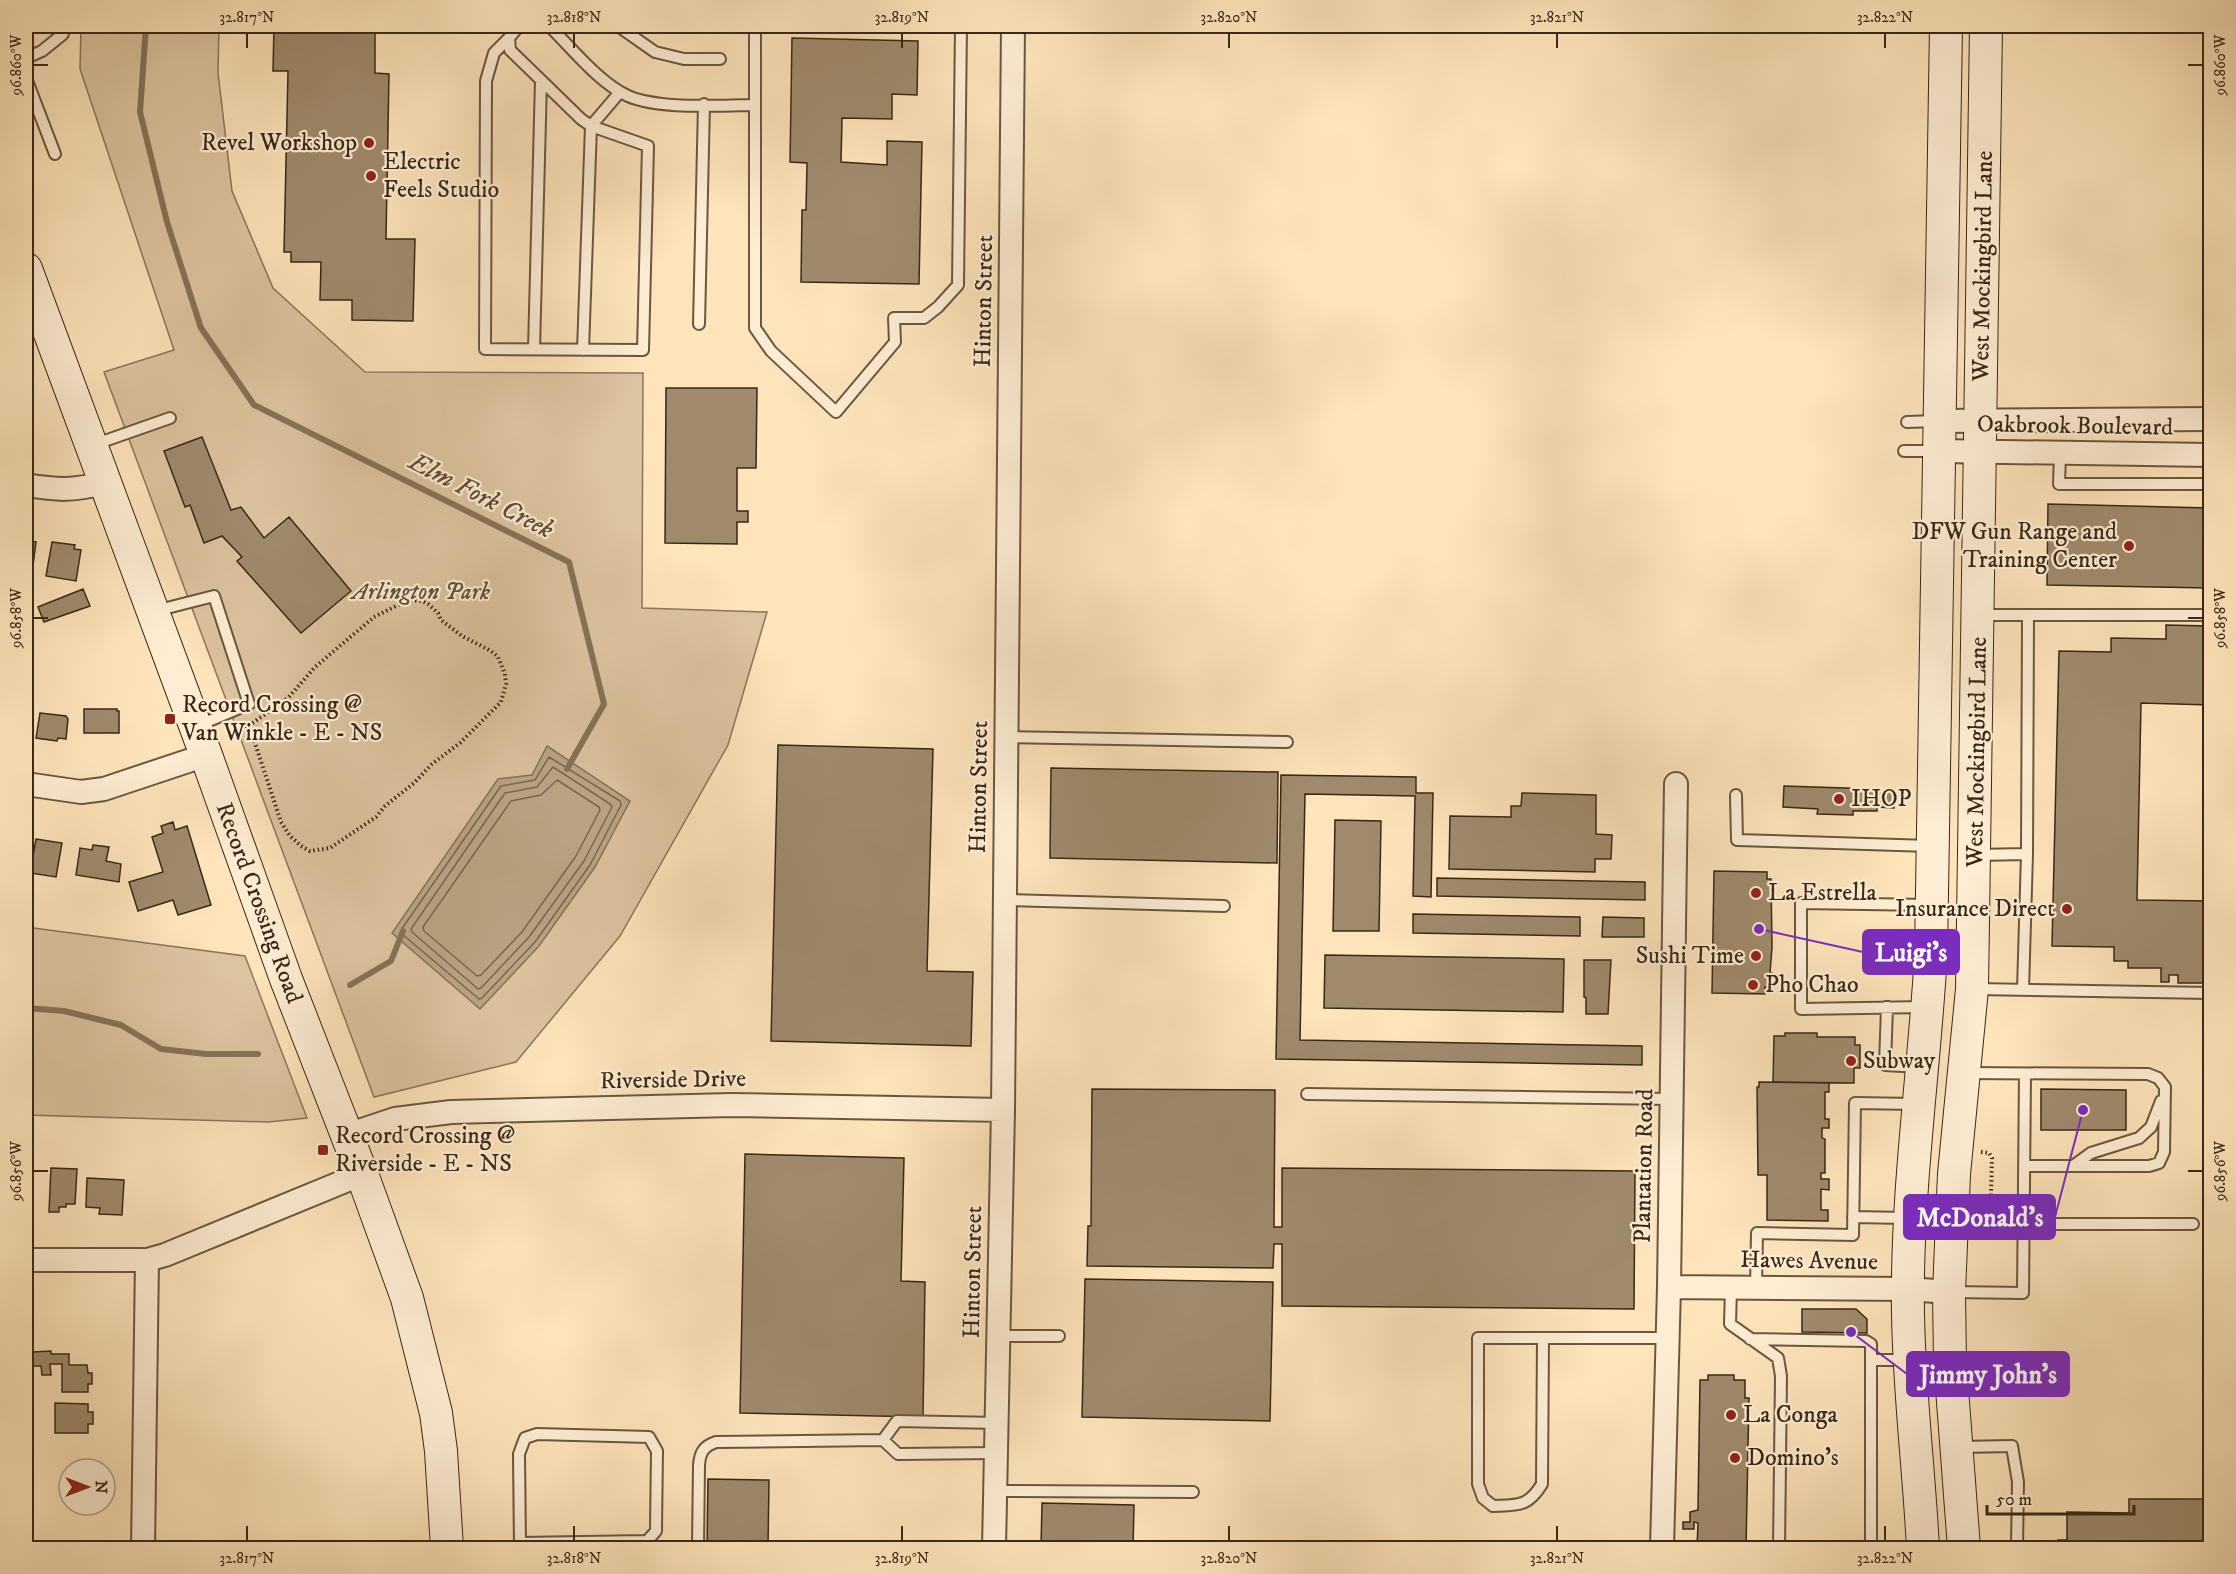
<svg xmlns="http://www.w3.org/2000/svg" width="2236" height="1574" font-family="'IM FELL DW Pica',serif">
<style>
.green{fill:#dcc49f;stroke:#8a765b;stroke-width:1.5}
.water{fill:#baa483;stroke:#867258;stroke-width:1.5}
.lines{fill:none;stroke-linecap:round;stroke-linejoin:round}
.shore{stroke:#7a664d;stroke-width:1.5}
.stream{stroke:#867258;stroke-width:6}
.building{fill:#9f8a6c;stroke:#392817;stroke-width:1.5}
.lane-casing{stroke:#6a5740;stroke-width:14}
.street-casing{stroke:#6a5740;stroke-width:26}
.secondary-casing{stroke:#392817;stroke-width:34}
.path{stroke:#392817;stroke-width:4;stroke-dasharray:1.5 3;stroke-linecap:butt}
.lane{stroke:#feedd3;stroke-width:10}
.street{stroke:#feedd3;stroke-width:22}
.secondary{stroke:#feedd3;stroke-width:32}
.ticks{fill:none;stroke:#392817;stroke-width:2}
.poi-dot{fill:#8f2418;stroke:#feedd3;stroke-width:2}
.labels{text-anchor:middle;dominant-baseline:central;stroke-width:4.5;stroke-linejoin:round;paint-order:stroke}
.poi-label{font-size:24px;fill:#392817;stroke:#feedd3;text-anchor:start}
.street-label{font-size:24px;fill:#392817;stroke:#feedd3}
.park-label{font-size:24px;font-style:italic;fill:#624f39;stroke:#feedd3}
.water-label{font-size:26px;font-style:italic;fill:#604d37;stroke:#feedd3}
.leader{fill:none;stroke:#7b2cbf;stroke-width:2}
.callout-dot{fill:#7b2cbf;stroke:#feedd3;stroke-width:2}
.callout{fill:#7b2cbf;stroke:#7b2cbf;stroke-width:2}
.callout-label{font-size:26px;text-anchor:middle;font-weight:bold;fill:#fff}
.neatline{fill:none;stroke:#392817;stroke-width:2}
.ticks-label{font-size:15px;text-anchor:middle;fill:#392817}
</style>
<rect width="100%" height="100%" fill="#fde4bb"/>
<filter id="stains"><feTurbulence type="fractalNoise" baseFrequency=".00333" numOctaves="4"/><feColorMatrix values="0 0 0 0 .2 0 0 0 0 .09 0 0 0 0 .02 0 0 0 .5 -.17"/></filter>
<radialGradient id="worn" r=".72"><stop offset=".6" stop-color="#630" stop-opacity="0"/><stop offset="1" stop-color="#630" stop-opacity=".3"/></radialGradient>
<!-- green -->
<path class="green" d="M81 26H219L218 73 232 191 273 288 365 372 643 373 642 608 767 612 728 745 620 936 516 1062 374 1097 104 372 174 350 80 69Z
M26 927 245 956 307 1118 268 1122 26 1115Z"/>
<!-- water -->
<path class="water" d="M547 746 630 801 595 867 539 946 480 1009 392 933 498 779 532 775Z"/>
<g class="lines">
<!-- shore -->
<path class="shore" d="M549 757 620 801 621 805 590 865 535 942 482 998 479 999 402 934 401 930 501 786 535 780Z
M553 767 610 804 612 807 584 861 529 937 481 988 478 989 412 932 411 929 505 793 537 787Z
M557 780 599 807 600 810 576 856 522 932 481 975 477 976 424 931 423 927 511 801 541 795Z"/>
<!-- stream -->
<path class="stream" d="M146 26 140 112 167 222 201 328 254 405 569 562 604 704 567 769
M350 985 391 961 403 931
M26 1008 64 1011 121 1025 161 1049 206 1054H258"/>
</g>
<!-- building -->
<path class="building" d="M26 26H40L26 31Z
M274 26H375V73L389 74 386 239H415L413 321 352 320V300H320L321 262H291V252H284L288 71H273Z
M792 38 918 41 917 95 892 94V119L842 118 841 162 887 165V141L922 142 919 284 801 282 802 210H806L807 163 790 162Z
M666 388H757L756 468H737V511H748V522H737V544L665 543Z
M202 437 231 510 241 507 264 538 289 517 351 591 301 633 237 561 242 557 222 536 204 543 190 505 185 507 164 451Z
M2048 504 2210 508V588L2047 585Z
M26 541 36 542 33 566 26 565Z
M52 542 75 545 74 549 81 550 76 581 46 576Z
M83 589 90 606 44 622 38 607Z
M2166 625 2210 626V705L2141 703 2137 900 2210 901V983H2178V975H2169V982H2161V968H2128V961H2114V947L2052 946 2059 651 2111 652V638L2166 639Z
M84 709H117V711H119V733H84Z
M40 713 66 716 68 719 66 739 58 738 57 741 36 738Z
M26 715 32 716 30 734 26 733Z
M778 745 933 749 927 971 973 972 971 1046 771 1041Z
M1051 768 1278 772 1277 863 1050 858Z
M1281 775 1416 777V793H1433L1431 897 1413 896 1415 796 1305 794 1300 1040 1642 1046V1065L1276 1059Z
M1784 786 1876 789V791H1894V808L1877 807V811H1853V815L1817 814 1818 809 1783 807Z
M1522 793 1596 795V834L1612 835 1611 859H1595V872L1449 869 1450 816 1511 817V806H1521Z
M1335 820 1381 821 1379 931H1333Z
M173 822 175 830 187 826 211 905 178 915 173 900 138 911 129 882 163 872 152 837 163 833 161 826Z
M36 839 62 843 56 877 30 873Z
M93 845 109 847 106 861 121 864 119 882 76 875 80 848 92 850Z
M1714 871 1767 872V879H1771L1772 947 1770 973H1772V988L1765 987V994L1712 993Z
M1437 878 1645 882V900L1437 896Z
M1413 914 1580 917V936L1413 933Z
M1603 917 1644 918V937H1602Z
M1325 955 1564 959 1563 1012 1324 1008Z
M1584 960H1611L1608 1014H1586V998L1584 997Z
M1785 1033H1817V1037H1855V1045H1860V1068H1854V1083L1773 1082 1774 1036H1785Z
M1759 1082 1829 1083V1092H1825V1119H1829V1128H1822V1138L1825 1139V1173H1821V1179H1829V1190L1821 1189V1210H1828V1221L1767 1220V1175H1758L1757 1087H1759Z
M1092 1089 1275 1090 1274 1227H1282V1168L1635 1171 1634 1309 1282 1306V1244H1274L1273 1268 1087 1266 1088 1226H1091Z
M2041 1089 2126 1090V1130H2041Z
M745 1154 904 1158 901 1281 925 1282 923 1417 740 1413Z
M51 1168 77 1169 75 1204H66V1207H59V1212H49Z
M87 1178 124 1180 122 1215 99 1214 100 1208 86 1207Z
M1085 1279 1273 1282 1270 1421 1082 1417Z
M1802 1309H1856L1867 1319V1333L1802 1332Z
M51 1351V1354H69V1365H87L88 1373H92V1384H88V1392H62V1364H50L51 1375H42L41 1366H33L32 1352Z
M1708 1375H1734V1380H1745V1398H1749L1746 1548H1697L1698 1523 1694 1522V1529H1683V1522H1690V1512L1698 1510 1700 1380H1708Z
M55 1403 88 1404V1412H93V1424H88V1433H55Z
M708 1479 769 1480 768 1548H707Z
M2129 1499H2210V1548H2058V1540H2067V1512L2129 1513Z
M1042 1503 1134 1505 1133 1548H1041Z"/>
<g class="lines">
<!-- lane casing -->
<g class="lane-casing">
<path id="lane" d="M519 26 509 38 510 50 581 119 591 126 620 92
M549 26C571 47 599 83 628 96 660 110 719 105 755 105
M618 26 655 52 684 59H720
M755 26V328L771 351 836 412 895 342 894 318H924L938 307 958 285 961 26
M509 38 494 53 486 81 485 349 643 350 648 146 591 126 583 350
M26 58 42 51 63 34V26
M26 78 55 154
M699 324 704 104
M534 349 541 81
M1907 422 1937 421
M93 445 170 418
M1904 451H1937
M2060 453 2059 484H2210
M155 611 214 596 249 704 197 726
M1979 615H2210
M1006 737 1287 742
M1736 795 1737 840 1930 846
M1976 855 2027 854 2028 615
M1005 900 1224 906
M1976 989 2210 993
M2023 990 2027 854
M1887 1007 1885 1065 1920 1067
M1926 1007 1801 1009V903L1929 905
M1965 1073 2148 1074 2158 1078 2165 1087 2164 1152 2159 1163 2149 1166H2024
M1307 1094 1672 1099
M2073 1166 2091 1153 2139 1138 2151 1127 2161 1101
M1853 1217 1907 1218
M2023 1224H2193
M1731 1288 1730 1324 1778 1358 1781 1376 1779 1548
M1756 1288 1757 1233 1853 1235 1855 1103 1915 1104
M1952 1292 2023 1293 2025 1074
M998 1336H1059
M1543 1339 1542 1484C1528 1507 1518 1505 1493 1506L1483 1498 1478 1484V1338H1668
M1750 1339 1866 1341 1871 1344V1360
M1960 1447 2012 1446 2018 1482 2017 1548
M996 1453 898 1454 883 1440 897 1421 997 1423
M995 1491 1193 1492
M520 1543 647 1541 656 1531 657 1451 649 1437 537 1434 525 1438 519 1454 520 1548
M698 1548 699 1465C700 1452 704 1446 716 1442L883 1440
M1871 1548V1360H1908"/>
</g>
<!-- street casing -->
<g class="street-casing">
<path id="street" d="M1941 421 2210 419
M1940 451 2210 455
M26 485C58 490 72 491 104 483
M26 784 81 792 104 789 206 755
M347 1135 395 1119 451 1112 732 1105 1003 1110
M26 1260H147L165 1255 362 1174
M1669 1287 1908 1289 1949 1292
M143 1548 147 1260
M994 1548 1003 1110 1013 26
M1662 1548 1669 1287 1676 784"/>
</g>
<!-- secondary casing -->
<g class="secondary-casing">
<path id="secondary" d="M26 269 206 755 286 979 362 1174 407 1298 436 1413 441 1451 447 1548
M1923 1548C1919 1470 1909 1391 1908 1313 1906 1193 1924 1074 1931 954L1946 26
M1964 1548 1950 1362 1949 1292 1954 1174 1972 989 1986 26"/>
</g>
<!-- path -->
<path class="path" d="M234 736 254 722 288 698 315 667 374 617 408 600 422 601 428 604 438 613 441 620 462 636 491 651 498 657 505 674 506 684 501 702 460 743 432 764 414 783 385 806 376 817 330 848 310 851 301 846 290 836 281 822 249 725
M1981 1152 1989 1153 1992 1158 1991 1196H2011"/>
<!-- lane -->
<use href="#lane" class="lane"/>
<!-- street -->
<use href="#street" class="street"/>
<!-- secondary -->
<use href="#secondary" class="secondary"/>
</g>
<!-- ticks -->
<path class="ticks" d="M247 33V48M574 33V48M902 33V48M1229 33V48M1557 33V48M1885 33V48M33 65H48M2188 65H2203M33 618H48M2188 618H2203M33 1171H48M2188 1171H2203M247 1526V1541M574 1526V1541M902 1526V1541M1229 1526V1541M1557 1526V1541M1885 1526V1541"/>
<!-- markers -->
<g class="poi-dot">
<circle cx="369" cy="143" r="6"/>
<circle cx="371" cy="176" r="6"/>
<circle cx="2129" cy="546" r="6"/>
<rect x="164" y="713" width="12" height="12" rx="3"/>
<circle cx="1839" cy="799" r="6"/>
<circle cx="1756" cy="893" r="6"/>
<circle cx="2067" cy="909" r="6"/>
<circle cx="1756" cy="956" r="6"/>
<circle cx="1753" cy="985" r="6"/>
<circle cx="1851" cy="1061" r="6"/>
<rect x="317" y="1144" width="12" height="12" rx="3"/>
<circle cx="1731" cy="1415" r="6"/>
<circle cx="1735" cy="1458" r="6"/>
</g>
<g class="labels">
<!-- poi labels -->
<g class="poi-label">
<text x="357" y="143" text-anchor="end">Revel Workshop</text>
<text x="383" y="162">Electric<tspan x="383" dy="28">Feels Studio</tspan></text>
<text x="2117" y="532" text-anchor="end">DFW Gun Range and<tspan x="2117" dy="28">Training Center</tspan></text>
<text x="182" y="705">Record Crossing @<tspan x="182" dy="28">Van Winkle - E - NS</tspan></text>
<text x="1851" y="799">IHOP</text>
<text x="1768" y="893">La Estrella</text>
<text x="2055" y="909" text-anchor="end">Insurance Direct</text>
<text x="1744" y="956" text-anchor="end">Sushi Time</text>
<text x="1765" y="985">Pho Chao</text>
<text x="1863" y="1061">Subway</text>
<text x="335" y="1136">Record Crossing @<tspan x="335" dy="28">Riverside - E - NS</tspan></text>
<text x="1743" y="1415">La Conga</text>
<text x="1747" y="1458">Domino's</text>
</g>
<!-- street labels -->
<g class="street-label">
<text transform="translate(1983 266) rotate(-89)">West Mockingbird Lane</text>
<text transform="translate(984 301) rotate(-89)">Hinton Street</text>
<text transform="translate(2075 426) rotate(1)">Oakbrook Boulevard</text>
<text transform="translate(1977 752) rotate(-89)">West Mockingbird Lane</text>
<text transform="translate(979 787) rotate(-89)">Hinton Street</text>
<text transform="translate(259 903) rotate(70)">Record Crossing Road</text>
<text transform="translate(673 1080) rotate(-1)">Riverside Drive</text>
<text transform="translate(1644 1166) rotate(-89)">Plantation Road</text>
<text transform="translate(1809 1261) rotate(1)">Hawes Avenue</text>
<text transform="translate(973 1272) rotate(-89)">Hinton Street</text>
</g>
<!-- park labels -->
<g class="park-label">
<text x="421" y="592">Arlington Park</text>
</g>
<!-- water labels -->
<g class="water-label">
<text transform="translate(481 496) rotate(27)">Elm Fork Creek</text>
</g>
</g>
<!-- callouts -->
<path class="leader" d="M1759 929L1863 952M2083 1110L2055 1217M1851 1332L1907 1374"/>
<g class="callout-dot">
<circle cx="1759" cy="929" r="6"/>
<circle cx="2083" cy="1110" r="6"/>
<circle cx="1851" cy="1332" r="6"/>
</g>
<g class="callout">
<rect x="1863" y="930" width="96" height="44" rx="6"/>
<rect x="1904" y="1195" width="151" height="44" rx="6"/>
<rect x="1907" y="1352" width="162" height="44" rx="6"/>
</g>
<g class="callout-label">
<text x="1911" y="961">Luigi's</text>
<text x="1980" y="1226">McDonald's</text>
<text x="1988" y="1383">Jimmy John's</text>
</g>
<!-- margin -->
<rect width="2236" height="1574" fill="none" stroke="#fde4bb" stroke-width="66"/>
<!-- north arrow -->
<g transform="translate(87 1487) rotate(90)"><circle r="28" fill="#feedd3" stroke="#af9e88" stroke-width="1.5"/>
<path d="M0-4.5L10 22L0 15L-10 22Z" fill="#8f2418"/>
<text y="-9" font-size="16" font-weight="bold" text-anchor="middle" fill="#392817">N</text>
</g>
<!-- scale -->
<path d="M1987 1505v9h147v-9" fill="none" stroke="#392817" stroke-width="3"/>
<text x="1996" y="1505" font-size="18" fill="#392817" stroke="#feedd3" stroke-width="4.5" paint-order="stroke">50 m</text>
<rect x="33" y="33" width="2170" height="1508" class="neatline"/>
<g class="ticks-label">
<text x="247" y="22">32.817°N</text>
<text x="574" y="22">32.818°N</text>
<text x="902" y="22">32.819°N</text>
<text x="1229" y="22">32.820°N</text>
<text x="1557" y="22">32.821°N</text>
<text x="1885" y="22">32.822°N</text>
<text transform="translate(2220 65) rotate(-90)" y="5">96.860°W</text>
<text transform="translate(16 65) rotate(-90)" y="5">96.860°W</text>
<text transform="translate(2220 618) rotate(-90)" y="5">96.858°W</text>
<text transform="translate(16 618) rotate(-90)" y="5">96.858°W</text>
<text transform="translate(2220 1171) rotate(-90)" y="5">96.856°W</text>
<text transform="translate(16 1171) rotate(-90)" y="5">96.856°W</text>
<text x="247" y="1563">32.817°N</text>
<text x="574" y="1563">32.818°N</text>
<text x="902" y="1563">32.819°N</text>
<text x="1229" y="1563">32.820°N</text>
<text x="1557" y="1563">32.821°N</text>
<text x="1885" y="1563">32.822°N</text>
</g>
<rect width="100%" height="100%" filter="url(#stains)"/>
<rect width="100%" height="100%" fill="url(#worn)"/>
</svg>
